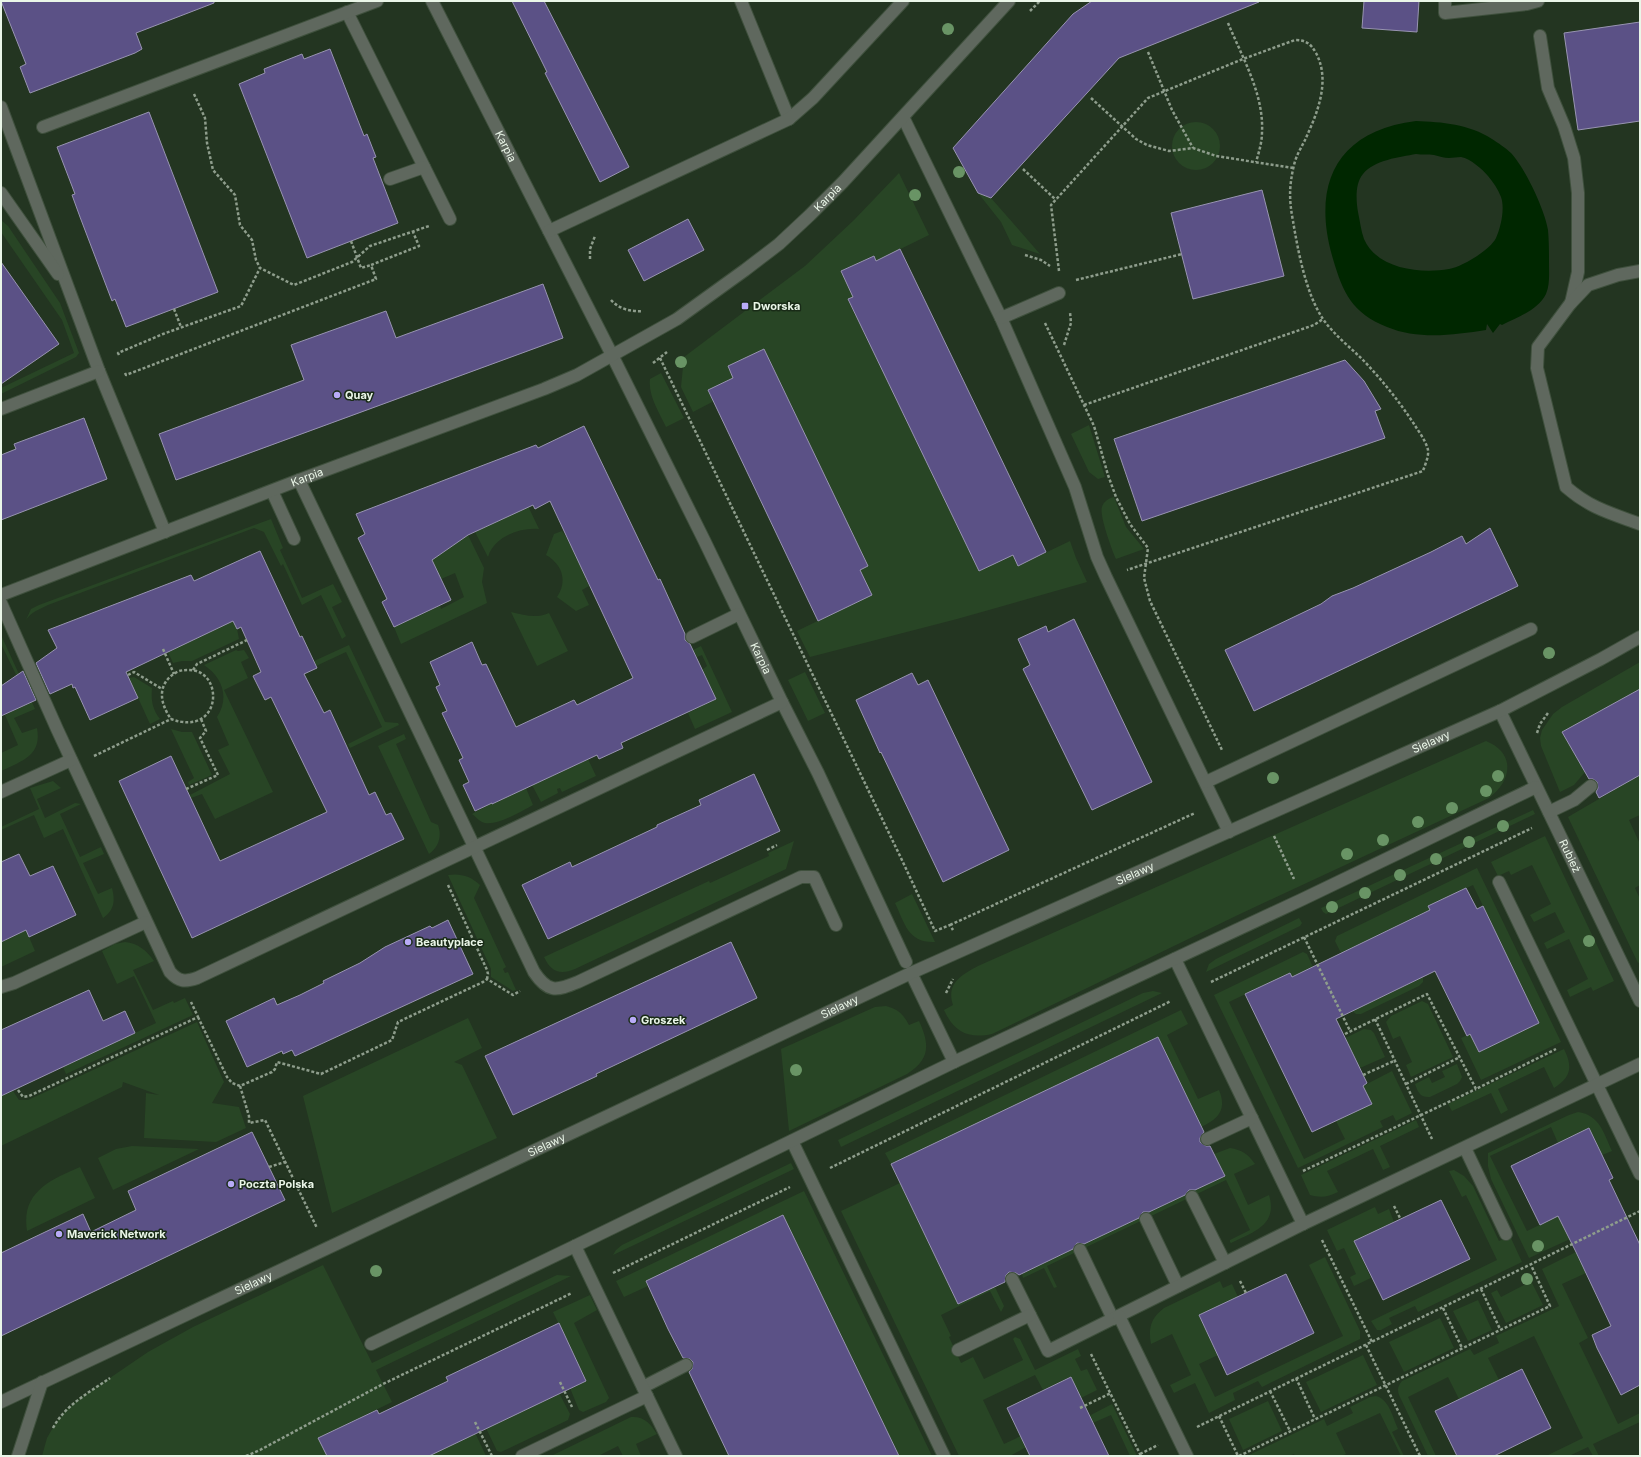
<svg xmlns="http://www.w3.org/2000/svg" width="1641" height="1457" font-family="Inter,sans-serif">
<style>
.green{fill:#284525}
.water{fill:#002700;fill-rule:evenodd}
.building{fill:#5b5186;stroke:#9894b1}
.lines{fill:none;stroke-linecap:round;stroke-linejoin:round}
.minor-casing{stroke:#3f503d;stroke-width:14}
.path{stroke:#8e9d8c;stroke-width:2.5;stroke-dasharray:3 2;stroke-linecap:butt}
.minor{stroke:#5f685e;stroke-width:12}
.tree{fill:#699465}
.poi-dot{fill:#b8abf7;stroke:#192b17;stroke-width:1.5}
.labels{text-anchor:middle;dominant-baseline:central;stroke-width:3;stroke-linejoin:round;paint-order:stroke}
.street-label{font-size:11px;fill:#eaf6e8;stroke:#192b17}
.poi-label{font-size:11px;font-weight:bold;fill:#eaf6e8;stroke:#192b17;text-anchor:start}
</style>
<rect width="100%" height="100%" fill="#233521"/>
<!-- green -->
<path class="green" d="M1172 146a24 24 0 1 1 48 0a24 24 0 1 1-48 0Z
M899 173 929 235 876 261 873 256 841 271 842 275 846 273 857 295 848 300 855 315 864 311 863 331 871 346 879 342V363L886 378 894 374V395L918 444 926 440V460L979 571 1013 555 1018 566 1070 541 1076 558 1087 582 957 619 810 657 797 631 871 595 860 570 867 566 764 349 728 366 733 378 708 390 709 393 713 392 716 400 693 412 681 387 684 357 805 266 854 220Z
M978 193 991 198 1040 254 1012 245 1001 222Z
M1 220 8 226 60 303 79 353 76 357 1 394V388L74 353 62 320 1 232Z
M661 373 684 418 666 427C659 412 648 396 650 379Z
M1089 425 1105 477 1098 479 1089 472 1071 434Z
M1114 497 1126 527 1144 549 1116 559C1112 550 1099 515 1102 507 1103 502 1109 498 1114 497Z
M528 506 539 529C520 527 494 537 488 557L475 532Z
M271 519 283 548 280 550 302 598 333 584 342 602 332 607 346 636 342 639 321 595 302 605 283 564 281 566 264 532 254 528 48 605C40 609 31 612 26 620L31 609 39 605Z
M562 531 592 574 585 578 589 586 582 590 589 605 576 611 557 597C568 581 562 564 546 555L554 534Z
M466 535H468L484 568 482 582 487 603 401 644 394 627 440 606 441 609 464 597 455 573 441 579 426 555Z
M511 612C525 615 535 619 549 613L568 651 537 666Z
M233 621 237 629 239 639 192 661H182L173 663 168 652Z
M1 635 35 709 14 718 22 733 37 728C42 756 22 761 1 771V753L18 745 5 715 30 703 1 644Z
M349 645 385 722 398 723 399 725 350 748 348 744 382 727 346 652 316 666 314 661Z
M701 646 732 712 695 729 688 713 716 699 702 670 707 666 702 655 697 657 693 650Z
M236 650 238 651 244 650 249 658 241 662 248 678 224 690 273 792 215 819 202 794 191 798 190 795 230 774 218 750 229 745 217 717C230 697 222 677 204 665Z
M1640 662V689L1563 732 1585 772 1574 785 1560 792 1541 746 1540 738 1542 730 1553 714 1562 707Z
M805 672 825 713 808 721 788 680Z
M134 677 152 688C151 700 152 709 160 719L150 724 129 678Z
M171 729 182 732H192L212 775 189 785 188 782 194 778Z
M404 734 406 739 396 744 431 822 438 825C442 836 439 847 429 854L378 746Z
M1486 741C1516 753 1512 781 1489 798L1240 914 992 1034C968 1039 954 1032 944 1010L953 1005C946 984 961 975 978 966Z
M588 759 596 776 562 792 560 788 557 789 558 793 541 802 532 785Z
M1640 775V815L1629 820 1640 844V885L1635 888 1640 899V962L1638 963 1568 817Z
M53 781 61 788 37 799 45 818 75 803 81 804 60 814 80 857 101 847 104 854 83 863 98 894 112 888C115 900 115 910 103 918L63 829 44 838 34 815 1 830V827L39 809 30 788Z
M526 788 533 805C522 811 494 828 482 822 478 820 475 816 472 814L492 803 493 804Z
M1533 810 1535 814 1326 914 1323 912 1321 908Z
M1545 836 1614 981 1593 991 1591 987 1570 997 1567 990 1588 979 1569 939 1547 949 1544 943 1565 932 1555 912 1534 922 1530 915 1551 904 1532 865 1511 875 1509 871 1498 876 1491 862Z
M794 841 786 869 575 969C560 975 551 972 544 957L709 881 710 883 769 856 768 853Z
M1477 868 1561 1042 1481 1080 1461 1038 1470 1034 1479 1052 1539 1023 1473 885 1429 906 1430 910 1341 953 1335 941 1337 936Z
M448 875C460 873 471 876 480 885L474 898 506 967 503 969 505 973 508 972 516 990 513 991 491 977V969Z
M912 894 935 942C908 943 905 924 895 903Z
M1299 918 1302 923 1300 926 1206 972 1209 964 1216 959Z
M26 930 35 951 1 967V942Z
M125 942C138 943 147 951 154 961L133 970 153 1010 173 1001 174 1003 185 998 193 1015 66 1074 63 1067 156 1023 134 976 117 984 102 951 115 944Z
M1303 952 1307 954 1313 967 1291 977 1289 973 1229 1002 1304 1159 1345 1139 1336 1121 1363 1086 1392 1071 1412 1113 1396 1121 1393 1115 1380 1121 1383 1127 1298 1168 1214 995Z
M1423 977V982L1419 986 1361 1014H1356L1352 1011Z
M1153 991 1162 993 841 1147 838 1140 1143 993Z
M1422 1001 1428 1004 1453 1057 1411 1077 1406 1065 1412 1062 1400 1036 1393 1039 1386 1022 1391 1016Z
M886 1006C898 1009 903 1014 909 1025L919 1021C930 1045 930 1059 907 1074L789 1131 781 1049 875 1007Z
M1181 1010 1188 1024 1167 1035 1198 1099 1219 1090C1227 1109 1219 1119 1201 1127L1158 1037 891 1164 885 1153Z
M468 1018 482 1048 454 1062 462 1065 497 1138 332 1213 303 1096Z
M197 1022 224 1082 212 1103 239 1107 246 1128 216 1142 144 1138 146 1093 159 1095 123 1082 122 1087 1 1146V1096L13 1091 19 1100H28Z
M1364 1029 1371 1030 1374 1033 1385 1057 1360 1068 1353 1054 1348 1056 1341 1040Z
M1564 1049C1573 1067 1571 1077 1554 1088L1544 1067 1498 1089 1508 1110 1501 1114 1491 1093 1452 1111 1448 1104Z
M1457 1064 1462 1077 1460 1081 1457 1084 1430 1097C1420 1098 1418 1092 1415 1084L1429 1077 1432 1083 1445 1077 1442 1071Z
M1578 1112C1600 1115 1604 1134 1612 1151L1602 1155 1589 1128 1558 1143 1551 1127 1490 1156 1527 1231 1558 1216 1570 1239 1529 1258 1491 1179 1488 1166V1153L1569 1115Z
M1416 1120 1419 1127 1380 1146 1390 1167 1383 1170 1373 1149 1327 1171 1338 1192C1328 1197 1321 1198 1310 1195L1301 1175Z
M132 1146 199 1149 113 1190 98 1158 116 1149Z
M1230 1148C1242 1150 1248 1154 1255 1164L1234 1174 1248 1205 1269 1195C1278 1225 1254 1232 1231 1243L1230 1242V1240L1250 1230 1226 1180 1047 1266 1057 1287 1054 1288 1044 1268 1023 1278 1022 1274 1224 1176 1214 1154Z
M791 1163 794 1169 613 1255 616 1250 622 1245Z
M80 1167 95 1198 27 1231C21 1192 50 1180 80 1167Z
M1454 1170 1464 1176 1473 1186 1499 1241 1510 1236 1522 1262 1418 1312 1415 1306 1389 1318 1392 1324 1381 1330H1377L1371 1321 1497 1260 1466 1195 1462 1197 1449 1171Z
M900 1183 958 1304 995 1287 1004 1306 1001 1312 990 1291 941 1315 951 1336 949 1337 961 1363 973 1357 984 1379 1023 1360 1013 1339 1015 1337 1020 1339 1035 1370 1078 1349 1081 1356 1075 1359 1081 1371 1087 1369 1097 1390 1081 1398 1070 1377 1043 1390 1035 1375 983 1400 1004 1444 1021 1436 1026 1447 1010 1456H959L841 1211Z
M804 1191 932 1456H899L783 1215 646 1281 648 1286 624 1297 616 1281Z
M1375 1207 1378 1214 1389 1209 1394 1222 1354 1241 1371 1278 1354 1286 1350 1277 1356 1274 1344 1248 1337 1251 1327 1230Z
M1576 1252 1586 1273 1562 1284 1588 1338 1579 1343 1618 1424 1640 1413V1422L1593 1444 1599 1456H1593L1588 1447 1569 1456H1546L1583 1438 1534 1336 1488 1358 1499 1380 1459 1399 1448 1377 1408 1397 1436 1456H1428L1399 1395C1397 1389 1398 1386 1402 1381L1470 1349 1474 1355 1499 1343 1496 1336 1559 1306 1542 1269Z
M1325 1257 1360 1331V1339L1262 1387 1258 1381 1233 1393 1235 1400 1209 1413 1195 1383 1174 1393 1170 1385 1191 1375 1172 1334 1151 1344C1148 1328 1151 1318 1164 1308L1220 1281 1223 1288 1232 1284 1238 1297 1199 1316 1218 1355 1199 1364 1215 1397 1343 1336 1309 1265Z
M323 1265 372 1363 557 1275 571 1276 376 1370 392 1402 318 1438 327 1456H42L47 1438 55 1424 66 1410 79 1399 148 1352 193 1327Z
M1528 1275 1543 1305 1506 1323 1491 1293 1497 1290 1501 1297 1526 1284 1523 1278Z
M590 1295 597 1310 574 1323 609 1398 606 1402 583 1412 579 1410 570 1388 586 1380 553 1312Z
M1478 1300 1492 1330 1468 1341 1453 1311Z
M1440 1318 1454 1348 1404 1372 1389 1342Z
M1363 1355 1377 1385 1321 1412 1306 1382Z
M555 1385 570 1414 568 1420 501 1452 497 1451 486 1428Z
M1376 1396C1389 1399 1393 1418 1398 1429L1392 1432 1404 1456H1401L1380 1413 1336 1433 1346 1454 1341 1456H1295L1294 1454 1289 1456H1247L1324 1419 1327 1426 1353 1413 1350 1407 1370 1397Z
M1268 1401 1282 1431 1243 1450 1229 1419Z
M1112 1404 1137 1456H1130L1111 1415 1088 1425 1085 1418Z
M631 1417C644 1416 651 1424 657 1434L636 1444 641 1456H623L618 1446 598 1456H551Z
M471 1424 486 1456H428Z"/>
<!-- water -->
<path class="water" d="M1416 121C1442 122 1469 124 1492 139 1498 143 1506 148 1511 153 1525 168 1545 210 1548 230 1549 241 1549 253 1549 263 1549 273 1550 285 1546 294 1538 310 1518 317 1502 325L1500 324 1493 333 1487 324 1486 330C1454 335 1418 340 1387 327 1352 313 1343 293 1333 259 1311 185 1336 131 1416 121ZM1416 154C1422 155 1428 154 1434 155 1439 156 1444 158 1449 158 1453 158 1457 157 1461 157 1471 159 1482 169 1488 176 1493 182 1498 189 1501 197 1505 208 1501 227 1496 238 1490 250 1462 267 1449 269 1420 274 1377 269 1364 239 1361 231 1360 221 1358 212 1356 201 1355 183 1363 174 1374 160 1400 157 1416 154Z"/>
<!-- building -->
<path class="building" d="M1 1H214V3L136 33 142 49 135 53 30 93 20 67 26 64Z
M512 1H544L629 167 600 182 545 73 547 72Z
M1092 1H1258L1259 2 1119 58 991 198 978 193 953 148 1073 14Z
M1364 1H1419L1417 32 1362 28Z
M1640 22V121L1578 130 1564 33Z
M330 49 364 136 367 134 376 157 373 158 398 223 307 258 239 84 265 73 264 69 302 54 304 59Z
M149 112 218 292 126 327 115 299 112 301 80 217 72 195 75 194 57 147Z
M1262 190 1284 276 1193 299 1171 213Z
M688 219 704 250 644 281 628 250Z
M900 249 1046 552 1018 566 1013 555 979 571 848 299 853 297 841 271 874 256 876 261Z
M1 262 59 344 1 384Z
M543 284 563 338 176 480 159 434 304 380 291 345 386 311 396 338Z
M764 349 868 566 860 570 872 595 818 621 708 390 733 378 728 366Z
M1345 360 1364 381 1381 409 1375 411 1385 438 1142 521 1114 439Z
M84 418 107 479 1 520V455L16 449 14 444Z
M584 426 658 580 660 579 685 634V640L690 644 716 699 621 743 623 748 599 759 597 755 492 804V803L475 811 463 785 469 782 459 760 463 758 442 713 447 711 436 687 440 685 430 662 472 642 482 665 486 664 516 727 574 700 577 705 633 678 550 501 535 509 533 505 468 535 432 560 451 600 394 627 382 602 387 599 358 538 365 534 356 514 536 445 538 448Z
M1490 528 1518 586 1254 711 1225 650 1321 604 1332 596 1353 588 1431 552 1462 536 1466 544Z
M260 551 300 637 302 636 317 668 304 674 324 713 330 710 369 795 375 792 386 815 391 813 404 839 192 938 119 781 171 756 220 861 327 812 271 697 265 700 253 676 261 672 241 627 237 629 233 621 126 672 138 698 90 720 75 687 73 688 72 684 50 694 36 663 57 648 48 630 191 575 194 581Z
M1074 619 1152 782 1092 810 1023 669 1030 665 1018 639 1046 626 1048 632Z
M23 671 36 700 1 716V686Z
M912 673 918 685 928 680 1009 850 943 882 881 752 880 753 856 700Z
M1640 689V775L1599 798 1596 792 1598 788 1597 782 1593 779H1589L1562 732Z
M754 774 780 831 548 939 522 885 570 862 572 867 657 827V825L701 805 699 800Z
M19 854 30 876 53 866 76 915 29 937 26 930 1 942V862Z
M1466 888 1477 909 1483 906 1539 1023 1479 1052 1470 1034 1467 1036 1435 971 1336 1019 1367 1083 1363 1086 1372 1104 1312 1132 1245 994 1290 973 1292 977 1430 910 1428 906Z
M448 920 473 974 295 1056 292 1050 283 1054 282 1051 247 1067 226 1021 274 998 277 1005 300 995 324 983 323 981 360 963 385 947 430 926 432 928Z
M731 942 757 998 596 1074 597 1076 513 1115 485 1056Z
M89 990 103 1021 125 1011 135 1033 1 1096V1030Z
M1158 1037 1204 1132 1200 1138V1142L1206 1146H1210L1225 1176 1195 1190H1189L1185 1195 1149 1212H1143L1139 1218 1084 1244 1077 1243 1073 1249 1019 1275 1016 1273 1009 1272 1006 1275 1005 1282 958 1304 891 1164Z
M1589 1128 1613 1178 1609 1180 1640 1245V1385L1621 1395 1597 1348 1592 1335 1611 1326 1576 1252 1558 1216 1540 1225 1511 1166Z
M252 1132 285 1200 1 1336V1253L83 1214 91 1232 136 1210 128 1191Z
M1441 1200 1470 1259 1383 1300 1354 1241Z
M783 1215 899 1456H729L689 1372 692 1369 693 1362 690 1359 683 1358 668 1329 646 1281Z
M1286 1274 1314 1333 1227 1375 1199 1315Z
M559 1323 586 1381 429 1456H327L318 1438 377 1410 379 1414 448 1381 446 1377Z
M1522 1369 1551 1428 1494 1456H1457L1435 1411Z
M1071 1377 1109 1456H1030L1007 1408Z"/>
<g class="lines">
<!-- minor casing -->
<g class="minor-casing">
<g id="minor">
<path id="s1" d="M432 1 612 355 704 540 782 702 818 773 906 962"/>
<path d="M741 1 789 119"/>
<path d="M1445 1V13L1527 4 1538 1"/>
<path d="M347 12 450 219"/>
<path d="M1540 36 1548 88 1564 126 1574 158 1578 193V272L1571 303"/>
<path d="M1 107 99 371 165 532"/>
<path d="M903 117 1001 318 1075 487 1097 557 1106 577 1229 832"/>
<path d="M43 127 377 1"/>
<path d="M390 179 424 167"/>
<path d="M1 193 58 274"/>
<path d="M549 231 789 119 813 98 903 1"/>
<path d="M1640 271 1618 275 1588 285 1570 304 1538 347 1537 368 1566 487C1590 508 1610 513 1640 524"/>
<path d="M1001 318 1059 293"/>
<path d="M1 409 99 371"/>
<path d="M299 480 534 972C548 993 556 991 578 982L801 877H814L836 925"/>
<path d="M272 491 294 539"/>
<path id="s2" d="M1 595 299 480 544 389 577 375 677 319 745 270 779 244 810 215 843 182 1009 1"/>
<path d="M1 603 57 729 170 972C179 982 185 982 197 978L782 702"/>
<path d="M692 637 739 614"/>
<path id="s3" d="M1500 711 1640 1001"/>
<path d="M1206 782 1531 629"/>
<path d="M1 792 71 760"/>
<path d="M1549 812 1574 800 1591 786"/>
<path d="M1499 882 1640 1174"/>
<path d="M1175 959 1303 1224"/>
<path d="M911 973 954 1062"/>
<path d="M1 987 14 983 146 922"/>
<path d="M1207 1139 1252 1118"/>
<path d="M792 1141 944 1456"/>
<path d="M1465 1148 1506 1234"/>
<path d="M1192 1197 1225 1263"/>
<path d="M1146 1219 1178 1286"/>
<path d="M1080 1250 1113 1319"/>
<path d="M1012 1279 1048 1351 1303 1224 1640 1064"/>
<path d="M1119 1316 1187 1456"/>
<path d="M371 1344 575 1246"/>
<path d="M958 1350 1030 1315"/>
<path d="M643 1387 686 1365"/>
<path d="M647 1396 676 1456"/>
<path id="s4" d="M1 1402 911 973 1500 711 1601 659 1640 637"/>
<path d="M18 1456 42 1382"/>
<path d="M522 1456 647 1396 575 1246 954 1062 1303 899 1536 787"/>
</g>
</g>
<!-- path -->
<path class="path" d="M1030 11 1040 1
M1228 23C1242 57 1264 94 1262 132 1262 142 1259 152 1256 162
M1148 52 1172 110 1193 148
M194 94 205 118 207 143 213 170 235 195 240 225 252 240 256 260 260 268 294 285 352 262 370 246 429 226
M1091 98 1136 139 1147 145 1169 151 1193 148 1216 156 1293 168
M1023 169 1056 200
M351 241 361 268 371 265
M1025 255 1041 260 1050 266
M590 259V249L595 236
M1059 271 1051 205 1148 98 1243 59 1295 40C1306 40 1311 44 1316 53 1331 81 1317 114 1305 140 1301 148 1296 156 1294 165 1289 186 1289 200 1293 221 1298 251 1306 294 1323 319 1334 335 1350 347 1363 360 1382 380 1399 401 1414 424 1419 432 1426 441 1428 450 1429 456 1425 465 1423 471L1127 570
M1076 280 1182 254
M611 300C619 309 631 312 643 311
M174 309 181 327
M1045 323 1094 426 1108 475 1116 497 1130 524 1148 548 1144 578 1150 601 1222 750
M1064 345 1071 323 1070 312
M119 355 118 353 163 334 241 306 260 268
M660 358 901 858 935 931 950 925 953 930
M653 363 667 352
M125 373 126 375 376 279 371 265 419 246 413 232
M1084 405 1314 325 1323 319
M163 649 174 674
M193 670 197 664 247 640
M128 675 134 672 162 689
M1537 733 1540 724 1548 713
M94 756 171 719C222 738 225 670 189 670 185 670 181 670 177 672 157 683 159 702 171 719
M186 789 218 775 200 738 206 731 201 719
M1274 836 1294 879
M767 850 777 845
M448 885 487 970 488 974 487 979
M950 925 1195 813
M1304 937 1350 1031
M1211 982 1532 828
M946 993 953 979
M198 1017 227 1077 232 1083 240 1086 272 1072 275 1069 277 1062 321 1074 392 1040 398 1022 483 982 487 979 513 995 520 991
M1375 1019 1432 1139
M1345 1034 1427 994 1476 1089 1556 1049
M1363 1075 1394 1061
M1406 1084 1460 1057
M240 1086 249 1116V1123L265 1120 317 1228
M18 1090 23 1097 29 1096 198 1017 191 1002
M269 1167 285 1162
M830 1168 1171 1001
M1303 1171 1476 1089
M1394 1206 1400 1218
M1322 1240 1372 1342
M613 1273 790 1187
M1240 1281 1246 1293
M1481 1289 1500 1329
M1443 1308 1462 1348
M1366 1345 1420 1456
M1091 1354 1141 1456
M1296 1378 1315 1419
M560 1382 572 1407
M1270 1391 1290 1431
M1080 1408 1111 1393
M1219 1416 1238 1456
M475 1422 492 1456
M1197 1427 1640 1211
M53 1428C65 1405 90 1392 110 1378
M1140 1454 1158 1445
M1496 1455V1456
M246 1456 260 1450 383 1384 572 1293
M1239 1456 1550 1306 1531 1265"/>
<!-- minor -->
<use href="#minor" class="minor"/>
</g>
<!-- trees -->
<g class="tree">
<circle cx="948" cy="29" r="6"/>
<circle cx="959" cy="172" r="6"/>
<circle cx="915" cy="195" r="6"/>
<circle cx="681" cy="362" r="6"/>
<circle cx="1549" cy="653" r="6"/>
<circle cx="1498" cy="776" r="6"/>
<circle cx="1273" cy="778" r="6"/>
<circle cx="1486" cy="791" r="6"/>
<circle cx="1452" cy="808" r="6"/>
<circle cx="1418" cy="822" r="6"/>
<circle cx="1503" cy="826" r="6"/>
<circle cx="1383" cy="840" r="6"/>
<circle cx="1469" cy="842" r="6"/>
<circle cx="1347" cy="854" r="6"/>
<circle cx="1436" cy="859" r="6"/>
<circle cx="1400" cy="875" r="6"/>
<circle cx="1365" cy="893" r="6"/>
<circle cx="1332" cy="907" r="6"/>
<circle cx="1589" cy="941" r="6"/>
<circle cx="796" cy="1070" r="6"/>
<circle cx="1538" cy="1246" r="6"/>
<circle cx="376" cy="1271" r="6"/>
<circle cx="1527" cy="1279" r="6"/>
</g>
<!-- markers -->
<g class="poi-dot">
<rect x="741" y="302" width="8" height="8" rx="2"/>
<circle cx="337" cy="395" r="4"/>
<circle cx="408" cy="942" r="4"/>
<circle cx="633" cy="1020" r="4"/>
<circle cx="231" cy="1184" r="4"/>
<circle cx="59" cy="1234" r="4"/>
</g>
<g class="labels">
<!-- street labels -->
<g class="street-label">
<text stroke="none"><textPath href="#s1" startOffset="163">Karpia</textPath></text>
<text stroke="none"><textPath href="#s2" startOffset="925">Karpia</textPath></text>
<text stroke="none"><textPath href="#s2" startOffset="328">Karpia</textPath></text>
<text stroke="none"><textPath href="#s1" startOffset="735">Karpia</textPath></text>
<text stroke="none"><textPath href="#s4" startOffset="1575">Sielawy</textPath></text>
<text stroke="none"><textPath href="#s3" startOffset="161">Rubież</textPath></text>
<text stroke="none"><textPath href="#s4" startOffset="1251">Sielawy</textPath></text>
<text stroke="none"><textPath href="#s4" startOffset="927">Sielawy</textPath></text>
<text stroke="none"><textPath href="#s4" startOffset="603">Sielawy</textPath></text>
<text stroke="none"><textPath href="#s4" startOffset="279">Sielawy</textPath></text>
</g>
<!-- poi labels -->
<g class="poi-label">
<text x="753" y="306">Dworska</text>
<text x="345" y="395">Quay</text>
<text x="416" y="942">Beautyplace</text>
<text x="641" y="1020">Groszek</text>
<text x="239" y="1184">Poczta Polska</text>
<text x="67" y="1234">Maverick Network</text>
</g>
</g>
<!-- border -->
<rect width="1641" height="1457" fill="none" stroke="#eaf6e8" stroke-width="4"/>
</svg>
